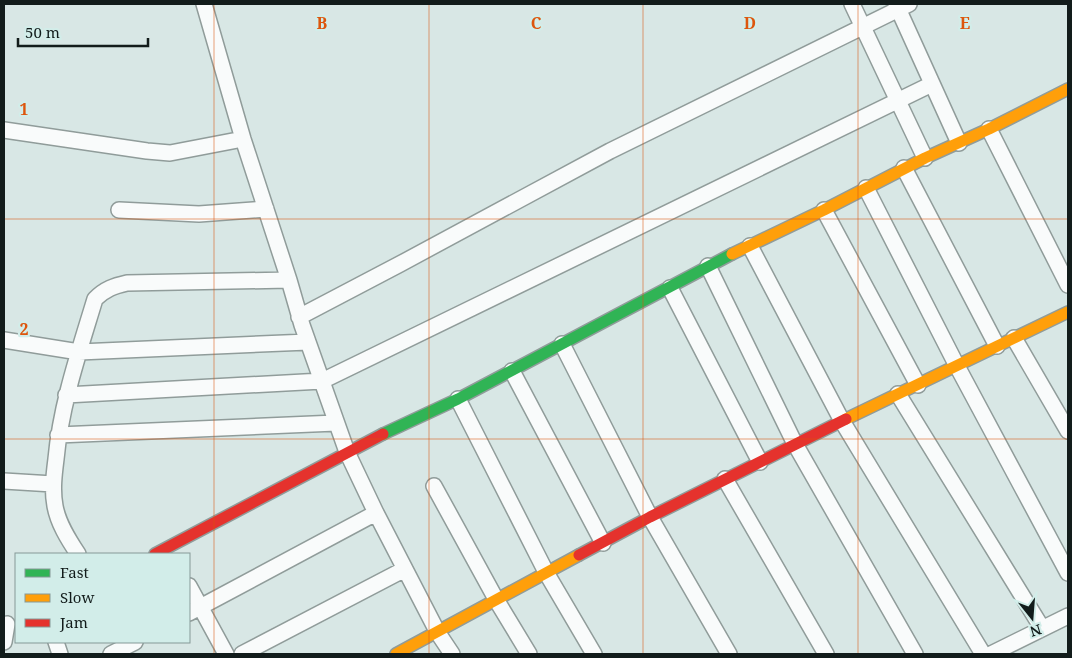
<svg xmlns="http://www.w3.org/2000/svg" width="1072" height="658" font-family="'Noto Serif',serif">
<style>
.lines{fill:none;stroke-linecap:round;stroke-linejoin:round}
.street-casing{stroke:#909c9a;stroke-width:18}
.fast-casing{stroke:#909c9a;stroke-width:14}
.slow-casing{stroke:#909c9a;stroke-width:14}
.jam-casing{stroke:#909c9a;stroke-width:14}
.street{stroke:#f9fbfb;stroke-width:15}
.fast{stroke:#30b455;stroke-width:11}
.slow{stroke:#ff9f0a;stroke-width:11}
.jam{stroke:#e5322d;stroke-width:11}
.grid{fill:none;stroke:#dd560d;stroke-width:1;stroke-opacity:0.55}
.grid-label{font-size:16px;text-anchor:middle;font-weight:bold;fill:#dd560d;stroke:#d2ede9;stroke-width:4.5;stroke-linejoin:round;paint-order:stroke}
</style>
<rect width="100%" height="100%" fill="#d8e7e5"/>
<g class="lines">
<!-- street casing -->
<g class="street-casing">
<path id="street" d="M204 4 243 139 289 280 302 325 347 452 376 513 438 633 452 654
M852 4 925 158
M896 4 959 143
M989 129 1068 285
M4 130 147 151 170 153 243 139
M904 168 997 346
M866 188 957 366 1068 573
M119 210 199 214 266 209
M824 210 918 385
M750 246 842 421 983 654
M708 266 795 444 915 654
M670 288 760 462
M299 317 400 264 610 151 909 4
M1014 338 1068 431
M4 340 79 352 308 342
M562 344 650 517 729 654
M512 371 603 543
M898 394 1042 628
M66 395 322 381 932 84
M458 399 547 574 594 654
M58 435 336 423
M725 479 826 654
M4 481 53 484
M434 486 497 601 529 654
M78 554C68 539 58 523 55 506 52 490 54 475 56 459 61 404 79 352 95 299 105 289 114 286 127 283L289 280
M189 586 226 654
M189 613 376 513
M4 642 7 624
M56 642 60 654
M111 654 135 642
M242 654 405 569
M991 654 1068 616"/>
</g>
<!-- fast casing -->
<g class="fast-casing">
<path id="fast" d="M383 434 458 399 732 254"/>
</g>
<!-- slow casing -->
<g class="slow-casing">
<path id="slow" d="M732 254 824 210 925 158 989 129 1068 89
M846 419 1068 312
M396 654 579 555"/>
</g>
<!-- jam casing -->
<g class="jam-casing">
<path id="jam" d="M155 554 383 434
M579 555 650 517 846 419"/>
</g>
<!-- street -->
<use href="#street" class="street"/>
<!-- fast -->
<use href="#fast" class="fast"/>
<!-- slow -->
<use href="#slow" class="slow"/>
<!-- jam -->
<use href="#jam" class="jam"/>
</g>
<!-- grid -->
<path class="grid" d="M214 4V654M429 4V654M643 4V654M858 4V654M4 219H1068M4 439H1068"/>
<g class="grid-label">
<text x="322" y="29">B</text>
<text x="536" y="29">C</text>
<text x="750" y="29">D</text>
<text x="965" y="29">E</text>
<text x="24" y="115">1</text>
<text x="24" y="335">2</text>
</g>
<!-- border -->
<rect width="1072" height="658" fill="none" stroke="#121c1b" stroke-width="10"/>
<!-- legend -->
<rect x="15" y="553" width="175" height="90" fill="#d2ede9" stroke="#859997"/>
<rect x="25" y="569" width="25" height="8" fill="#30b455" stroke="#859997"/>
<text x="60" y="578" font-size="15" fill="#121c1b">Fast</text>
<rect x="25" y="594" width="25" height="8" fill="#ff9f0a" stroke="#859997"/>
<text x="60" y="603" font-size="15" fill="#121c1b">Slow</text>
<rect x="25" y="619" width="25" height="8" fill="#e5322d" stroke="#859997"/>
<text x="60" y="628" font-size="15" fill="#121c1b">Jam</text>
<!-- north arrow -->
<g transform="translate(1032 618) rotate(163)" stroke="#d2ede9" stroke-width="4" paint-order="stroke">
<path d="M0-4L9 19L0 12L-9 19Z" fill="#121c1b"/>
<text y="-8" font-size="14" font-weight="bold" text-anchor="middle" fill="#121c1b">N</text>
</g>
<!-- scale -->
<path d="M18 38v8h130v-8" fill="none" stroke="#121c1b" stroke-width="2.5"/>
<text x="25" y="38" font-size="15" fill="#121c1b" stroke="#d2ede9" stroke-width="4" paint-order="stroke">50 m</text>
</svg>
